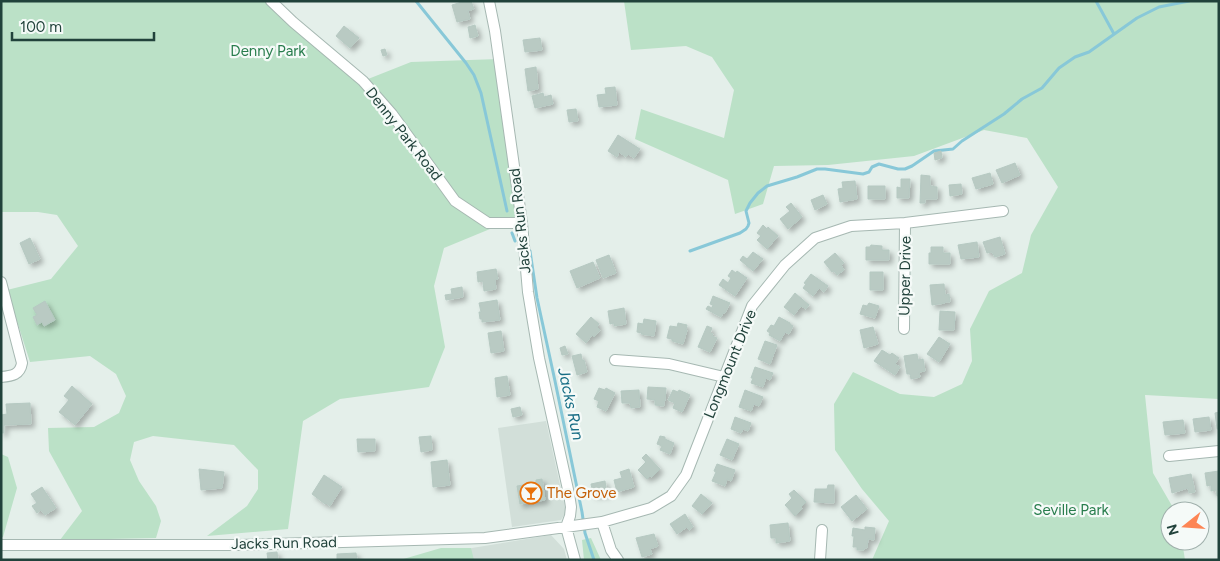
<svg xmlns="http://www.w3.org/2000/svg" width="1220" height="561" font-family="Figtree,sans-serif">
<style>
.built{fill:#d2dfd9}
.green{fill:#bbe1c7}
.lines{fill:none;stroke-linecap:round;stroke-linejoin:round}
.stream{stroke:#88c8d8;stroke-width:3}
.building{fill:#b9cac3;stroke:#b6c9c2;filter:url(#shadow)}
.minor-casing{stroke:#a6b8b2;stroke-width:12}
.minor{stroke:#fff;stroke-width:10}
.labels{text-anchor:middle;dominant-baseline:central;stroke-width:4.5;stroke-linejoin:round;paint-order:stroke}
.park-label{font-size:15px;fill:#287d4d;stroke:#f5faf8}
.street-label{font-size:15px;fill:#21423b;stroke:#f5faf8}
.food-label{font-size:15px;fill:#c56008;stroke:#f5faf8;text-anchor:start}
.water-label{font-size:16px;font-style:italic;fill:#166c84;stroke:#f5faf8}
</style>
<defs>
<filter id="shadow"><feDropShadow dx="3.5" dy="3.5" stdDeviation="2.5" flood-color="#0004"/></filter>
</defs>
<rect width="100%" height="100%" fill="#e4efea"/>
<!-- built -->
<path class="built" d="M546 421 566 512 561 520 512 527 498 428Z
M551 535 564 549 567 560H474L466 549Z"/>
<!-- green -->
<path class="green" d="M1 1H266L275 11 363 81 411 62 499 59 522 223 488 224 490 229 444 248 434 286 445 347 429 387 340 399 303 421 288 529 207 536 247 506 258 489V470L234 445 153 436 134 442 130 460 139 481 156 506 161 521 156 538 60 540 82 511 49 451 48 428 94 427 119 413 126 396 116 374 90 356 30 362 7 290 51 279 78 246 57 215 38 212H1Z
M624 1H1219V399L1145 395 1153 473 1175 511H1170V541H1182L1185 560H872L889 521 862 489 835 450 834 404 853 372 900 394 934 397 962 384 972 361 970 329 989 291 1022 273 1031 235 1058 187 1027 138 984 130 914 156 828 165 774 166 763 204 735 214 728 180 635 139 641 109 724 138 734 90 712 57 686 46 631 50Z
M1 454 8 457 17 488 3 537H1Z
M591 538 601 560H584L582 540Z
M441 548H471L474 560H400Z"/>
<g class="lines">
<!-- stream -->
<path class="stream" d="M416 1 466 63 474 75 481 93 507 211
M1096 1 1114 34
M512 233 515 241
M530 251 537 298 555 381 582 512 585 533 594 560
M690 251 740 233 746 229 748 226 749 223 746 211 750 203 758 193 767 186 797 177 817 169H825L863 174 869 172 872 167 879 164 898 169H905L912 166 934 151 953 149 962 141 1004 114 1022 99 1042 88 1059 68 1075 57 1089 52 1137 18 1159 7 1189 1"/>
</g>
<!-- building -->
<path class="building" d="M465 1H471L474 9 468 11 470 19 457 22 452 5Z
M475 25 478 36 470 38 468 27Z
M344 26 359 38 350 48 336 36Z
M540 38 542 50 525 52 523 40Z
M385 49 387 55 383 56 381 50Z
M536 67 538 89 528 91 525 69Z
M615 87 617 105 599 107 597 95 606 94 605 88Z
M543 93 544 97 551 95 553 104 535 108 532 96Z
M576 109 578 121 569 122 567 110Z
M618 135 640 149 634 158 628 154 626 157 619 152 617 157 608 151Z
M941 151 942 158 935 160 934 153Z
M1015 163 1020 175 1002 183 996 170Z
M990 173 993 184 976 189 972 178Z
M921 175 930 176V186L937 187V199H925V203H920Z
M901 179H910L909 198H897V187L901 188Z
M855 181 857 199 840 202 838 189 843 188 842 182Z
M961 184 962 194 950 196 949 185Z
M868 186H885V199H868Z
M823 195 827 204 815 210 811 200Z
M791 203 802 217 788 229 780 219 790 211 786 207Z
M763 225 767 229 768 227 778 236 767 249 757 240 761 236 757 233Z
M1000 237 1005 254 995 257 992 252 987 253 983 242Z
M30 238 40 259 29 264 20 243Z
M977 242 979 257 961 259 958 245Z
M871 245 882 246V250H889V260H866V247H870Z
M931 247H943V253H950V264H929V253H931Z
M753 252 763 259 753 271 740 260 743 256 747 259Z
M835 253 844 263 841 265 844 270 837 275 834 271 832 272 824 262Z
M609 255 616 273 603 278 596 260Z
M593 262 600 278 577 288 570 271Z
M496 269 498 279 495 280 496 289 484 291 483 281 478 282 477 272Z
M732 270 736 273 737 271 747 278 735 296 719 285 723 279 728 283 731 278 728 276Z
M870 272H883V290H870Z
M811 274 828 286 824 292 819 288 813 296 803 288 806 284 804 283Z
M944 284 945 295 949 294 950 302H945V303L932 305 930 285Z
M462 287 463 297 446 300 445 295 452 294 451 289Z
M795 293 809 305 806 309 801 306 794 315 784 307Z
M713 296 730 303 725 313H723L721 317 706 309 708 306 712 308 713 305 710 304Z
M497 300 500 320 482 322V319H480L479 312H481L479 303Z
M45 301 55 320 44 326 42 322 37 325 33 317 37 315 33 308Z
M869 303 879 306 875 318 860 314 863 305 867 306Z
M624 308 626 324 614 326V323L610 324 608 311Z
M940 311 955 312 954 330H939Z
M591 317 599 324 597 327 600 330 594 337 592 335 586 343 576 334Z
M779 317 790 323V324L793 326 789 334 785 332 780 341 769 335 770 333 767 331 771 325 774 326Z
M644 319 656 321 654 336 641 334 642 333 637 332 638 323 643 324Z
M678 323 687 325 686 330H687L683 344 672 341V339L667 338 670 326 677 327Z
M707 326 712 328 710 333 713 334 712 336 717 338 710 352 698 347Z
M873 327 878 344 864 348 860 330Z
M501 331 504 351 491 353 488 333Z
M939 337 950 344 939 362 927 354Z
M765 341 777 345 770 364 758 359Z
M565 346 568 354 562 355 560 348Z
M882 350 890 355 892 353 899 358 895 364 900 367 895 375 874 361Z
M581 354 582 360H584L587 372 577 375 572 356Z
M917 354 918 360 923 359 925 371 919 372 920 377 911 379 910 374H907L904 356Z
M755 367 773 373 770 380 766 378 763 387 751 383 753 378H751Z
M507 376 510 395 497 397 495 378Z
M72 386 92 404 75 425 59 412 69 400 64 396Z
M648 387 666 388 665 401H664V406L655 405V400L647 399Z
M599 388 605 390 606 388 615 393 606 411 597 407 599 401 594 399Z
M639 390 640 407 631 408 630 403H622L621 391Z
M673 390 678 392 679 390 690 395 682 412 673 408 675 403 668 400Z
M745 390 763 397 759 406 754 404 751 411 739 407Z
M30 403 31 424 4 425V433H1V415L7 414 6 404Z
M520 407 522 415 513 417 511 409Z
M1219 412V429H1217L1215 413Z
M735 417 751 423 748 431 743 429 741 433 731 429Z
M1209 417 1211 430 1195 432 1193 419Z
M1183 420 1185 433 1165 435 1163 422Z
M431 436 432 450 421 452 419 437Z
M660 436 665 437V439L674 443 670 454 660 450 662 446 657 444Z
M357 439H375V451L358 452Z
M727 439 739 444 732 460 720 455Z
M646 454 660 469 652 477 650 476 647 479 638 470 646 462 642 458Z
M447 460 450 485 433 487 431 462Z
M717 464 735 470 731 481 727 479 725 486 712 481 716 472 714 471Z
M199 469 224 472 222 488 201 490Z
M629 469 634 487 617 492 614 480 622 478 620 472Z
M1219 471V496H1217L1216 490 1211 491V485L1207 486 1205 473Z
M1191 474 1195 492 1189 493 1188 488 1172 493 1169 478Z
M324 475 342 487 330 506 326 503 325 504 312 494Z
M542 479 545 500 520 504 517 486 536 483V480Z
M605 481 607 494 593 495 591 484Z
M828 485H834V503L814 502 815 489H827Z
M42 487 56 508 45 515 41 510 37 513 32 506 37 503 31 494Z
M794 490 806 502 801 507 802 509 795 516 785 505 792 498 789 494Z
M701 494 712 503 702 514 692 506Z
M856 495 867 509 852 521 841 507Z
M685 514 693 527 689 530 687 527 677 534 670 524Z
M788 523 790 541 776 543V538H771L770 525Z
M865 527 875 528 874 540 868 539 867 548H864V550H857V547H853L854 536H852L853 528 865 530Z
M654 534 658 546 650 549 652 554 642 557 636 538Z
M277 552 278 560H268L267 553Z
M356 553 357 560H337V554Z"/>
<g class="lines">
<!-- minor casing -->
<g class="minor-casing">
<path id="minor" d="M271 1 293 22 363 81 392 114 455 201 488 223H522
M489 1 495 31 522 223 528 292 539 358 569 494 571 507 570 516 566 527 575 560
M1 282 22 363C20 375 12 376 1 377
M904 329 905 223
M615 360 669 364 724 377
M1169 456 1219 451
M602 522 611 550 618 560
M1 545H239L485 538 602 522 651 508 671 496 686 475 752 306 785 265 815 238 851 226 905 223 1003 211
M820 560 822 530"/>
</g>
<!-- minor -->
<use href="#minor" class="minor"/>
</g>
<!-- icons -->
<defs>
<g id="bar-ring" transform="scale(1.125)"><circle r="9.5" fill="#f5faf8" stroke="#e8710a" stroke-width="1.5"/><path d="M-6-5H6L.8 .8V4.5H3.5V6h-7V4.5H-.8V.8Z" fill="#e8710a"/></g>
</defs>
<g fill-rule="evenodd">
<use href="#bar-ring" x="531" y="493"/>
</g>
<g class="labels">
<!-- park labels -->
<g class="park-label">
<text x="268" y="51">Denny Park</text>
<text x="1071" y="510">Seville Park</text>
</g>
<!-- street labels -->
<g class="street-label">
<text transform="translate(404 134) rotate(52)">Denny Park Road</text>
<text transform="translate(520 221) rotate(-96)">Jacks Run Road</text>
<text transform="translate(905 276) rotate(-89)">Upper Drive</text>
<text transform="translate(730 364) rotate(-68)">Longmount Drive</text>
<text transform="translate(284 543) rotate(-1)">Jacks Run Road</text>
</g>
<!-- food labels -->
<g class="food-label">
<text x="547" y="493">The Grove</text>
</g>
<!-- water labels -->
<g class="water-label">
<text transform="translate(571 404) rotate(78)">Jacks Run</text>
</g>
</g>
<!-- border -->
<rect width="1220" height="561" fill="none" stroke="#21423b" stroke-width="5"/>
<!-- north arrow -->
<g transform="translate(1185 526) rotate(253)"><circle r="24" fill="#f5faf8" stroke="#a0b0ac"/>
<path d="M0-4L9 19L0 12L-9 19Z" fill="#fd8554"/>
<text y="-8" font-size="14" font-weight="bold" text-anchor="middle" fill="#21423b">N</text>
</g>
<!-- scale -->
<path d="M12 32v8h142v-8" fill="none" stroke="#21423b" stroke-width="2.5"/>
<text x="20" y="32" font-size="15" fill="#21423b" stroke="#f5faf8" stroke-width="4" paint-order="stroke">100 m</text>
</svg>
